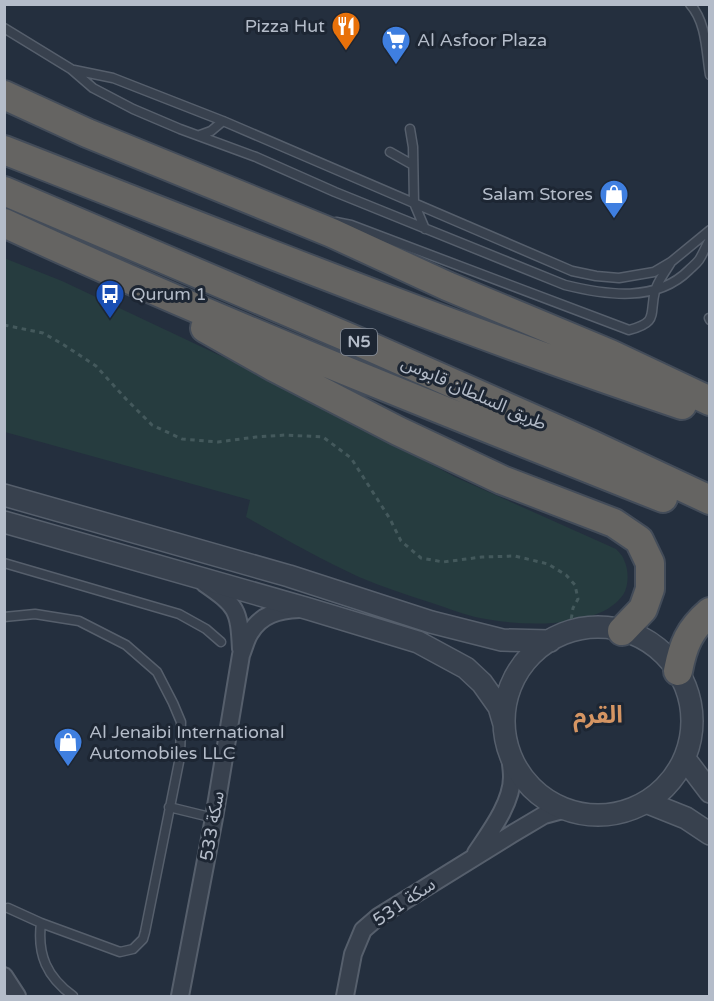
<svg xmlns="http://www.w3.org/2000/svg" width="714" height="1001" font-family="'Varela Round','Noto Sans Arabic',sans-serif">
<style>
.green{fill:#263c3f}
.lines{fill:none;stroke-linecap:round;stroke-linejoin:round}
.service-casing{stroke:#565f6c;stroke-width:11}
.minor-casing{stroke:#565f6c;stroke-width:20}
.tertiary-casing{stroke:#565f6c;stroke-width:24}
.trunk-casing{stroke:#434c59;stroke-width:32}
.path{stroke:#44595c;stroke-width:3;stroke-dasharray:4.5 4.5;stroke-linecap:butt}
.service{stroke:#38414e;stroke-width:8}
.minor{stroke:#38414e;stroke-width:16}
.tertiary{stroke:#38414e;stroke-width:21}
.trunk{stroke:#656462;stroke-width:28}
.labels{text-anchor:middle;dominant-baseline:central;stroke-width:6;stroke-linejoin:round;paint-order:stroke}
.shield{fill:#1d2633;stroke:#878f9c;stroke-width:1.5}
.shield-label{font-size:16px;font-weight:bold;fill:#b4bcc9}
.poi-label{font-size:18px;fill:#b4bcc9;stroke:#1d2633;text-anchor:start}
.street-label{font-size:18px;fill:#b4bcc9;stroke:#1d2633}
.district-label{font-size:24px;font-weight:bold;fill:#d59563;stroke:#1d2633}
</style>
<rect width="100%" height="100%" fill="#242f3e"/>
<!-- green -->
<path class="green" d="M4 258 62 281 291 389 455 477 616 549C619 552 623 556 624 560 629 570 629 586 623 595 611 611 594 616 575 620 545 626 511 624 480 618 464 615 448 608 432 603 407 595 383 587 359 577 320 559 283 538 246 517L250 500 5 432Z"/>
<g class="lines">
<!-- service casing -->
<g class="service-casing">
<path id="service" d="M690 4C707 23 706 52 710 75
M4 28 71 69 93 88 133 109 180 129 256 157 335 192 565 285C606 295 656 303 689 270 692 267 696 264 699 260 703 254 706 246 710 239
M74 70 113 78 223 121 572 271 596 276 619 278 654 272 671 262 710 230
M410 129 413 147 414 203 425 229
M200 135 211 131 223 121
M390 152 413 165
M336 222 351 225 629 330C659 322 649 315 655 291 657 282 666 271 671 262
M709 318 710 320
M4 563 179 614 206 629 221 642
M4 617 35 614 79 621 126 645 157 672 173 703 181 722 180 757 145 932 143 939 133 949 120 952 41 923 8 908
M169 807 214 818
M41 923C37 955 47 977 73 996"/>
</g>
<!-- minor casing -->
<g class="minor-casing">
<path id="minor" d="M204 583C237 606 239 609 241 649
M476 853C490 832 512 803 512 777 512 768 510 758 509 749
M4 976 17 996
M180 996 214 818 241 655C244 648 246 639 250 633 261 614 279 610 299 609
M345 996 353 954 363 930 378 917 512 834 544 815 566 809"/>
</g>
<!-- tertiary casing -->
<g class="tertiary-casing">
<path id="tertiary" d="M4 495 289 576 431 622 502 640 550 641
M4 522 309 609 418 642 466 668 482 683 499 707 504 724
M504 721a94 94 0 1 1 188 0a94 94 0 1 1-188 0Z
M685 759 710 792
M646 802 686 818 710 834"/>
</g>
<!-- trunk casing -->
<g class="trunk-casing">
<path id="trunk" d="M4 95 87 133 332 233 447 286 610 354 710 401
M4 150C229 238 453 328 682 405
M4 191 373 348 590 444 710 500
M4 223C220 323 442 410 663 498
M205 328 274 367 398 431 502 480 614 523 639 540 650 563V589L643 609 622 631
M678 671C683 645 689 630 710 612"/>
</g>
<!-- path -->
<path class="path" d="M4 325 43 333 64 345 96 366 126 399 152 425 182 439 218 442 256 437 286 435 323 437 351 458 390 519 401 541 421 558 443 562 482 557 515 556 548 564 566 575 575 585 578 599 573 608 569 633"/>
<!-- service -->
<use href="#service" class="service"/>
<!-- minor -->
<use href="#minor" class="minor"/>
<!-- tertiary -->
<use href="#tertiary" class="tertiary"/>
<!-- trunk -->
<use href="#trunk" class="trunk"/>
</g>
<!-- icons -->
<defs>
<g id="restaurant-pin" transform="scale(1.5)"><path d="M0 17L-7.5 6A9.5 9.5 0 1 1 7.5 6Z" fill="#e8710a" stroke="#1d2633"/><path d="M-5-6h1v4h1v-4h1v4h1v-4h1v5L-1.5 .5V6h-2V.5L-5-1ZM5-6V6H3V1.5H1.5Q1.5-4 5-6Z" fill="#fff"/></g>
<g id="supermarket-pin" transform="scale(1.5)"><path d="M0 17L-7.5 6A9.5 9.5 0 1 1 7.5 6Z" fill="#3f7fe0" stroke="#1d2633"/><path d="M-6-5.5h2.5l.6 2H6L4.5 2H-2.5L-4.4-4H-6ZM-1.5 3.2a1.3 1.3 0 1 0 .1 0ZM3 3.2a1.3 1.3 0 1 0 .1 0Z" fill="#fff"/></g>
<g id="shop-pin" transform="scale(1.5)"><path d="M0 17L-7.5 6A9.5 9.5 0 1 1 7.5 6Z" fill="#3f7fe0" stroke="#1d2633"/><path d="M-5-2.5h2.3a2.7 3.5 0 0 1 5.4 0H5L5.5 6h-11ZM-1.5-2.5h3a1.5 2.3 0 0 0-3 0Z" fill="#fff"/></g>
<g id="bus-pin" transform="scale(1.5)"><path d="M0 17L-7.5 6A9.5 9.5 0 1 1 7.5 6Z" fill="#1a4fb4" stroke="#1d2633"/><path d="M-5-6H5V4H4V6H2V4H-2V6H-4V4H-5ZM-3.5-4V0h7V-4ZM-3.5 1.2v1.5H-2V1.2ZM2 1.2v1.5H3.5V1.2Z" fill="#fff"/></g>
</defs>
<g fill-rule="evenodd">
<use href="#restaurant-pin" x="346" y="26"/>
<use href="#supermarket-pin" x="396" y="40"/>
<use href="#shop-pin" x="614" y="194"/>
<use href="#bus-pin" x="110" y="294"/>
<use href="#shop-pin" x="68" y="742"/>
</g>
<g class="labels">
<!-- shield labels -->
<rect class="shield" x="341" y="329" width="36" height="26" rx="4.5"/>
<g class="shield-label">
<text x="359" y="342">N5</text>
</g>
<!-- poi labels -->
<g class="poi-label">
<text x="325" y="26" text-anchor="end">Pizza Hut</text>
<text x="417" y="40">Al Asfoor Plaza</text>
<text x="593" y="194" text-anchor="end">Salam Stores</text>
<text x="131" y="294">Qurum 1</text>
<text x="89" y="732">Al Jenaibi International<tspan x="89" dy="21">Automobiles LLC</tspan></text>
</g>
<!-- street labels -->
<g class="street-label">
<text transform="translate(474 393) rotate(24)">طريق السلطان قابوس</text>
<text transform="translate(212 826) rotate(-80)">سكة 533</text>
<text transform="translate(404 902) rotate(-34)">سكة 531</text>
</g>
<!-- district labels -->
<g class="district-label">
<text x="598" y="715">القرم</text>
</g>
</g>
<!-- border -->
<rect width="714" height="1001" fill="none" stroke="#b4bcc9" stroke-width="12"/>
</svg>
